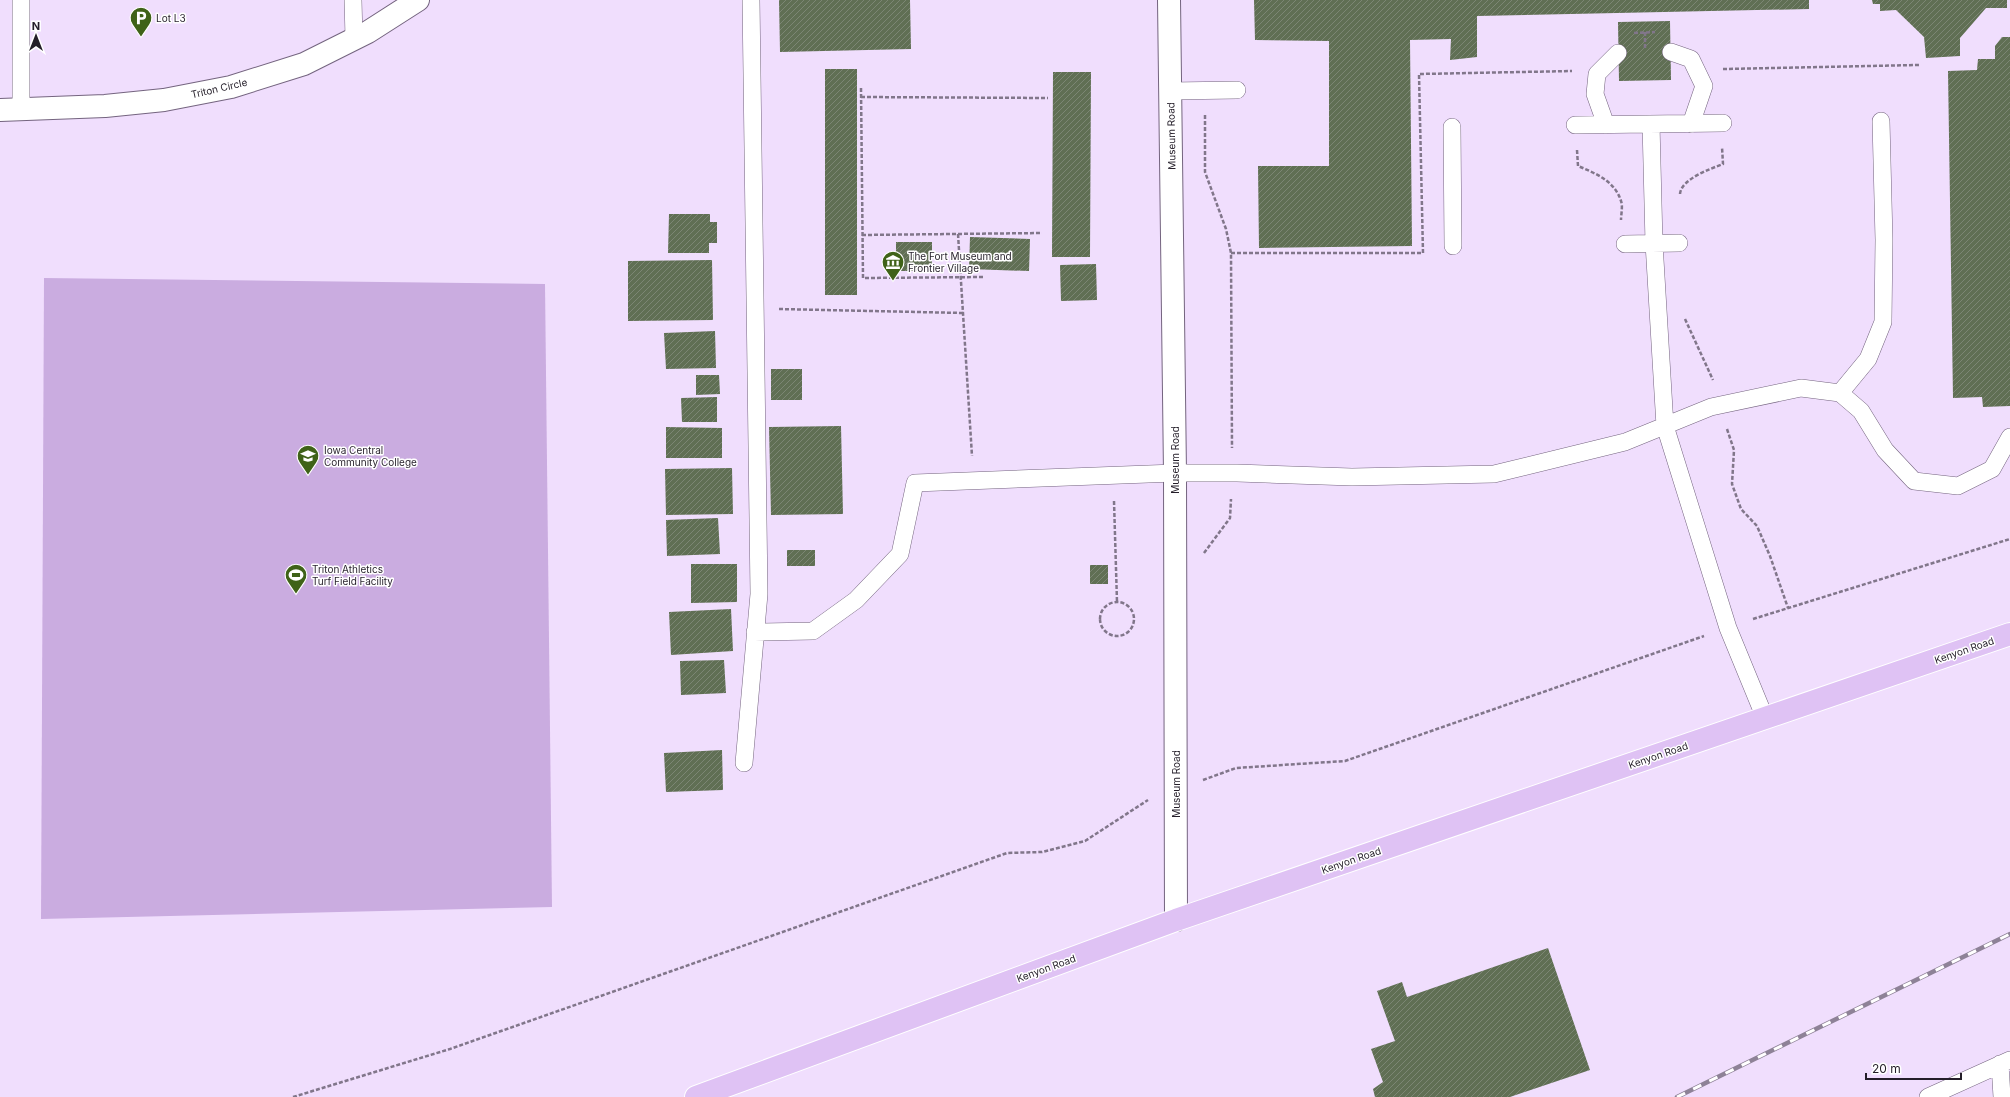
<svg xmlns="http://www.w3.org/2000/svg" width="2010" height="1097" font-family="Inter,sans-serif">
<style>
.pitch{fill:#caace0}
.building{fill:url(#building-hatch)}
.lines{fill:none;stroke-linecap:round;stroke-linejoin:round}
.service-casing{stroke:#74647f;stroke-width:18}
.minor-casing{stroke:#74647f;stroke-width:24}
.primary-casing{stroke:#fff;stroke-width:24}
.path{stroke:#81768a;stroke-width:2.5;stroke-dasharray:4 2;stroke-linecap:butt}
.service{stroke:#fff;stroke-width:17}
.minor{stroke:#fff;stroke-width:22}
.primary{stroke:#dfc2f4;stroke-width:22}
.rail-casing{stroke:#8e8297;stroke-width:4.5}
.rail{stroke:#fff;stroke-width:3;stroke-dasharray:9;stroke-linecap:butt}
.labels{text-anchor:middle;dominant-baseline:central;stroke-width:3;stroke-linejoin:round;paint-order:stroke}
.poi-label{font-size:10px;fill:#241e29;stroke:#fff;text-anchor:start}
.street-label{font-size:10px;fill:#241e29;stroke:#fff}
</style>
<defs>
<pattern id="building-hatch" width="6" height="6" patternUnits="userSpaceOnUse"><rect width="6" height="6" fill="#606f54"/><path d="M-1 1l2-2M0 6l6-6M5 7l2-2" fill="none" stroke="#7c8674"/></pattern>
</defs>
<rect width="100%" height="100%" fill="#f0defd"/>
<!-- pitch -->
<path class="pitch" d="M44 278 545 284 552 907 41 919Z"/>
<!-- building -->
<path class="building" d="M779 0H910L911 49 780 52Z
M1254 0H1809V9L1477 16V57L1450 60 1451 39 1410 40 1412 246 1259 248 1258 166H1329V41L1255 40Z
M1872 0H2007V8H1986L1960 38V56L1926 58 1924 37 1896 10 1880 11V4H1873Z
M1670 21 1671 80 1619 81 1618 22Z
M2002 37H2010V406L1983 407 1982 397 1953 398 1948 71 1977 70 1978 59H1995V46Z
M825 69H857V295H825Z
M1053 72H1091L1090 257H1052Z
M669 214H710V222H717V243H709V253H668Z
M970 237 1030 239 1029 271 969 269Z
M896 242H932V271H896Z
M712 260 713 320 628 321V261Z
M1096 264 1097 300 1061 301 1060 265Z
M715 331 716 368 666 369 664 333Z
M771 369H802V400H771Z
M696 375H719L720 394 696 395Z
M717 397V422H682L681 398Z
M841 426 843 514 771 515 769 427Z
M666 427 722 428V458H666Z
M732 468 733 514 666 515 665 469Z
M718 518 720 554 667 556 666 520Z
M787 550H815V566H787Z
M691 564H737V602L691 603Z
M1090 565H1108V584H1090Z
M731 609 733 651 671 655 669 612Z
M724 660 726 693 681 695 680 661Z
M722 750 723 790 666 792 664 753Z
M1548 948 1590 1070 1510 1097H1375L1373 1089 1383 1082 1371 1049 1395 1041 1377 991 1402 982 1407 997Z"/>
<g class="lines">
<!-- service casing -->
<g class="service-casing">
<path id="service" d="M353 0 354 38
M1671 52 1691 59 1704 86 1691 124
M1171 91 1237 90
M21 109V0
M1651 124 1654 243 1665 426 1728 628 1765 718
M1575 125 1723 123
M1606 125 1595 94 1597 74 1618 53
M1452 127 1453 246
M1625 244 1679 243
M1840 393 1868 359 1883 322 1884 240 1881 121
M755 632 813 631 856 600 900 554 915 483 1175 473H1237L1352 477 1494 474 1625 442 1711 407 1801 388 1840 393 1861 411 1885 450 1914 481 1958 486 1992 469 2010 437
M744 763 759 594 751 0
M2000 1064 2002 1097
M1928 1097 2010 1060"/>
</g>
<!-- minor casing -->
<g class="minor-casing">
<path id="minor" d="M1169 0 1175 473 1176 920
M0 110 105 106 164 100 231 87 304 64 368 32 418 0"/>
</g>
<!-- primary casing -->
<g class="primary-casing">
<path id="primary" d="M696 1097 1176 920 2010 634"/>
</g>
<!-- path -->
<path class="path" d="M1634 33 1655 32
M1645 48V32
M1723 69 1919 65
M861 88 863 278 983 277
M861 97 1048 98
M1205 115V172L1226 229 1231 253 1232 448
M1577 150 1578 166C1595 173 1615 181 1621 201 1623 206 1621 215 1621 220
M1680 194C1681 179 1710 169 1723 164L1722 147
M958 234 972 456
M862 235 1042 233
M1231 253H1423L1419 74 1572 71
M779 309 963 313
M1685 319 1713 380
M1727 429 1734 450 1732 484 1741 509 1757 526 1770 556 1788 608
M1114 501 1117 602
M1204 553 1230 518 1231 499
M1100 619a17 17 0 1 1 34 0a17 17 0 1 1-34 0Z
M1753 619 2010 539
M1203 780 1236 768 1345 761 1704 636
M293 1097 450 1049 1007 853 1042 852 1085 841 1148 800"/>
<!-- service -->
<use href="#service" class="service"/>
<!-- minor -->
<use href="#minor" class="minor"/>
<!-- primary -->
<use href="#primary" class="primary"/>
<!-- rail casing -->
<g class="rail-casing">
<path id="rail" d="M1677 1097 2010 934"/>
</g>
<!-- rail -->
<use href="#rail" class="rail"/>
</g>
<!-- icons -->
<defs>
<g id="parking-pin" transform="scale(1.15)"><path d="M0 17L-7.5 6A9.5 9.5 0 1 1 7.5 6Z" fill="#3f6218" stroke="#fff"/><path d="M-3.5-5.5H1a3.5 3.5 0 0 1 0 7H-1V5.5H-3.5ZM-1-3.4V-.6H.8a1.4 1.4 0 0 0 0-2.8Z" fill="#fff"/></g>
<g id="museum-pin" transform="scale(1.15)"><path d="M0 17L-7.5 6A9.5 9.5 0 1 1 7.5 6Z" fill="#3f6218" stroke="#fff"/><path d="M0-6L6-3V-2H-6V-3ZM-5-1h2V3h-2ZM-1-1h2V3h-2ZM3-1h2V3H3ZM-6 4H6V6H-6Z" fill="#fff"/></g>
<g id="university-pin" transform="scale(1.15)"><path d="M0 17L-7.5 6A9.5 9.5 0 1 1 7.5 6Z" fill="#3f6218" stroke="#fff"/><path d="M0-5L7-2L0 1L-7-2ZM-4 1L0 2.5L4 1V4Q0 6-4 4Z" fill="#fff"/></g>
<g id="stadium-pin" transform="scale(1.15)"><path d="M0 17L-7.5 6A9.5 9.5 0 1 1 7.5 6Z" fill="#3f6218" stroke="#fff"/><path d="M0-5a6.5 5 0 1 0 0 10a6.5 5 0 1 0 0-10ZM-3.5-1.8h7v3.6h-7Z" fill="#fff"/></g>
</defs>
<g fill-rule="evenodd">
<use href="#parking-pin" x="141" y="18"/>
<use href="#museum-pin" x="893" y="262"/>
<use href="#university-pin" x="308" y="456"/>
<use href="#stadium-pin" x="296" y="575"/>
</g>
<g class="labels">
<!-- poi labels -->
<g class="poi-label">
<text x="156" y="18">Lot L3</text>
<text x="908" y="256">The Fort Museum and<tspan x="908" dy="12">Frontier Village</tspan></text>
<text x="324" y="450">Iowa Central<tspan x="324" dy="12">Community College</tspan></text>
<text x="312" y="569">Triton Athletics<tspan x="312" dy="12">Turf Field Facility</tspan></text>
</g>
<!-- street labels -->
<g class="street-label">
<text transform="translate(219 88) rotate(-13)">Triton Circle</text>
<text transform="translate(1171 136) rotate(-91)">Museum Road</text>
<text transform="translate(1175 460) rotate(-90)">Museum Road</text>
<text transform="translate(1964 650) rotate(-19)">Kenyon Road</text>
<text transform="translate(1658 755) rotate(-19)">Kenyon Road</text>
<text transform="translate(1176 784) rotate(-90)">Museum Road</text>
<text transform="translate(1351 860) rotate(-19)">Kenyon Road</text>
<text transform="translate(1046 968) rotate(-20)">Kenyon Road</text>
</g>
</g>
<!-- north arrow -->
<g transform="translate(36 36)" stroke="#ffffff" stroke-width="3" paint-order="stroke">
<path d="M0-3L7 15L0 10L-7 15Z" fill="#241e29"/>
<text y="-6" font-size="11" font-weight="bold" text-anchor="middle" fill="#241e29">N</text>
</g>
<!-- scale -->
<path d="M1866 1073v6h95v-6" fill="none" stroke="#241e29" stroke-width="2"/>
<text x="1872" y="1073" font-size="12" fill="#241e29" stroke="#ffffff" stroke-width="3" paint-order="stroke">20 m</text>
</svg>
